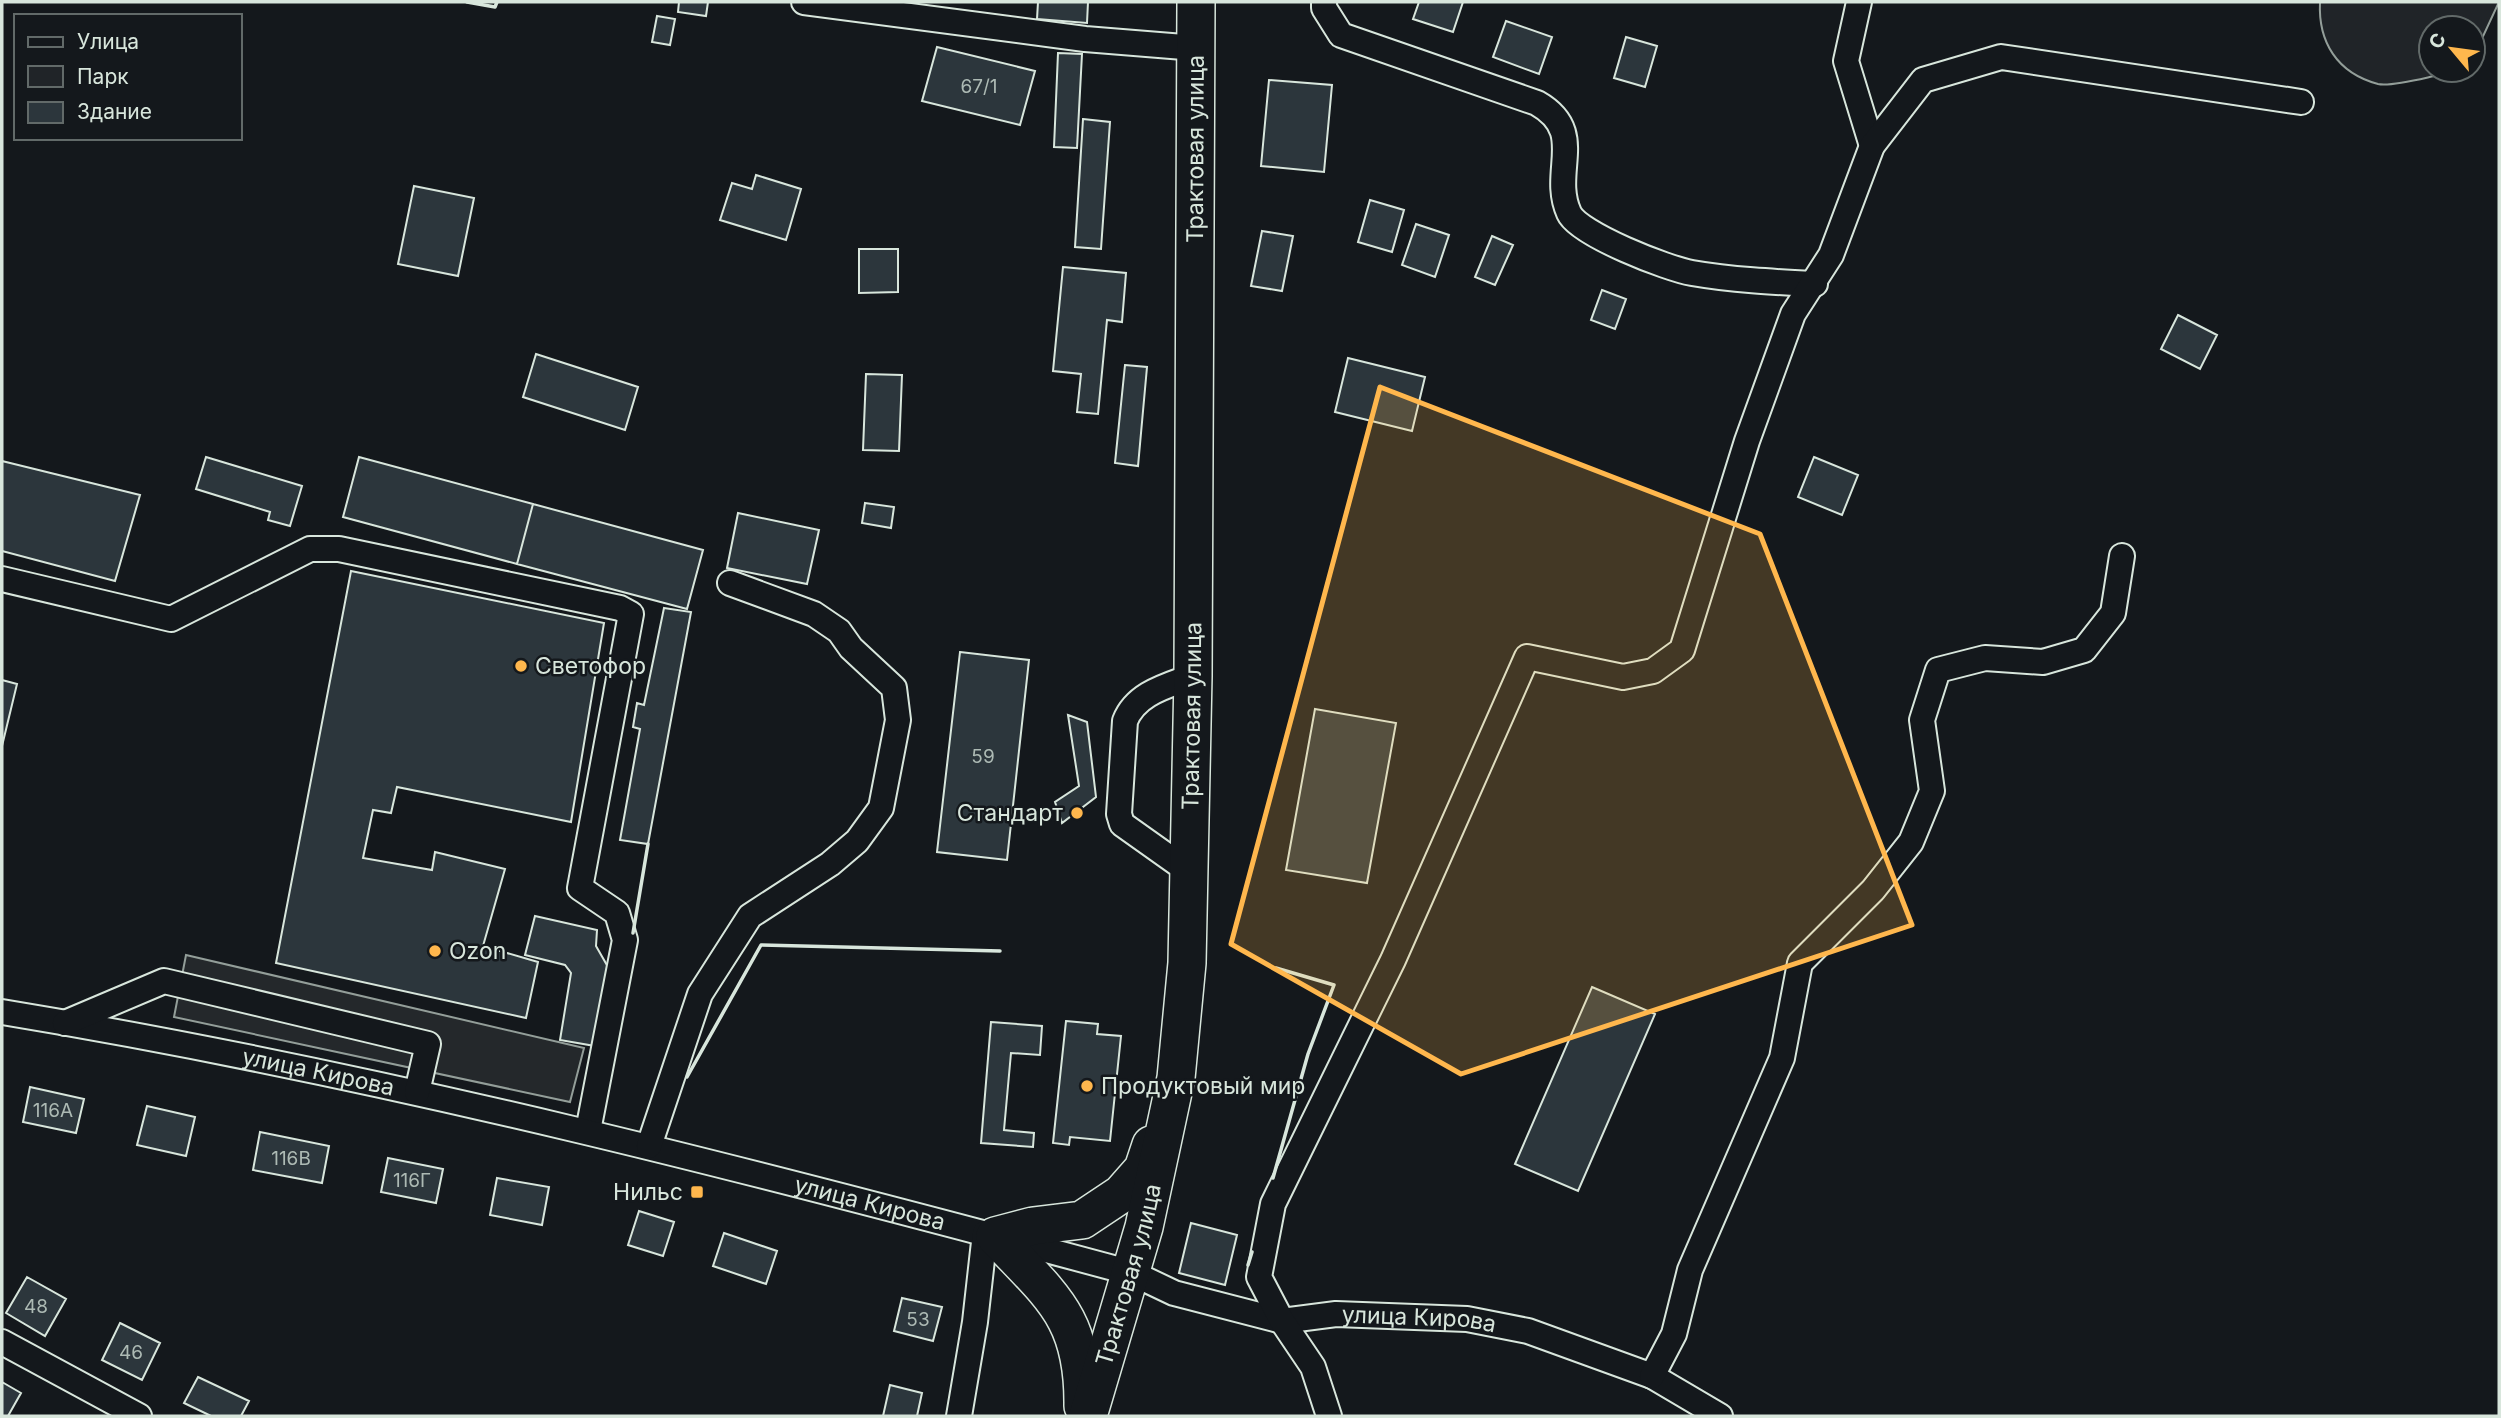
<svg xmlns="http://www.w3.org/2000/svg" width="2501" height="1418" font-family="Inter,sans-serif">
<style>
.green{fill:#202428;stroke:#939e99;stroke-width:2}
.parking{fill:#24282b;stroke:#939e99;stroke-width:2}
.building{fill:#2c363c;stroke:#d8e6dc;stroke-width:2}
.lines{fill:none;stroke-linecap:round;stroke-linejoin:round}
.minor-casing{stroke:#d8e6dc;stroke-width:28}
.highway-casing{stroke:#d8e6dc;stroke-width:40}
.minor{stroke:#14181c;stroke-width:24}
.highway{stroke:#14181c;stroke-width:37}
.wall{stroke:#d8e6dc;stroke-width:3.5}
.marked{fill:#ffb74d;fill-opacity:0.2;stroke:#ffb74d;stroke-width:5;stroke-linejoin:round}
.poi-dot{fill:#ffb74d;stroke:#14181c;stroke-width:2.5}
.labels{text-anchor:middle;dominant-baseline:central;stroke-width:5;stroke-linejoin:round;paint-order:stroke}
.number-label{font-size:19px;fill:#adbab4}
.street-label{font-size:23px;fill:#d8e6dc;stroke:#14181c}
.poi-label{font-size:23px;fill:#d8e6dc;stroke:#14181c;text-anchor:start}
</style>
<rect width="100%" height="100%" fill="#14181c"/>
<!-- green -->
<path class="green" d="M2320 2H2499L2479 45 2473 50V28H2431V70H2445L2439 75C2424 78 2391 87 2378 84 2337 73 2318 42 2320 2Z"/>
<!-- parking -->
<path class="parking" d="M186 955 584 1048 570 1102 174 1017Z"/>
<!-- building -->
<path class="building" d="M679 2H708L706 16 678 12Z
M1038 2H1088L1087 23 1037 19Z
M1419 2H1463L1453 32 1413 19Z
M657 16 675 19 670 45 652 42Z
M1506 21 1552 37 1539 74 1493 57Z
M1626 37 1657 46 1645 87 1614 78Z
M937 47 1035 71 1020 125 922 101Z
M1058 53 1082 54 1077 148 1054 147Z
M1269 80 1332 85 1324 172 1261 166Z
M1083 119 1110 122 1101 249 1075 247Z
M756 175 801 189 786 240 720 220 732 183 752 189Z
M414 186 474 198 458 276 398 264Z
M1370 200 1404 210 1392 252 1358 242Z
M1416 224 1449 235 1435 277 1402 265Z
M1262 231 1293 236 1282 291 1251 286Z
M1492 236 1513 245 1495 285 1475 277Z
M859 249H898V292L859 293Z
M1063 267 1126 273 1122 322 1107 320 1098 414 1077 412 1081 374 1053 371Z
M1602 290 1626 299 1615 329 1591 320Z
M2178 315 2217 335 2200 369 2161 349Z
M536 354 638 387 625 430 523 397Z
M1348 358 1425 377 1412 431 1335 412Z
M1125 365 1147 367 1138 466 1115 463Z
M866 374 902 375 899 451 863 450Z
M206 457 302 486 290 526 268 520 270 512 196 489Z
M359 457 533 504 517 564 343 517Z
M1814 457 1858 475 1842 515 1798 497Z
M2 461 140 495 115 581 2 551Z
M865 503 894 507 891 528 862 523Z
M533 504 703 550 687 609 517 564Z
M738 513 819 530 807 584 727 568Z
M351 571 604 623 571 822 397 787 391 813 373 810 363 858 432 870 435 852 505 869 483 946 538 962 526 1018 276 963Z
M664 608 691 612 648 844 620 840 640 729 633 727 637 703 644 705Z
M960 652 1029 660 1007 860 937 852Z
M2 680 17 684 2 746Z
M1315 709 1396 723 1367 883 1286 870Z
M1068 715 1087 722 1096 797 1062 823 1055 802 1079 786Z
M535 916 597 930 596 946 612 974 595 1046 560 1040 571 973 565 965 525 955Z
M1592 987 1655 1014 1578 1191 1515 1164Z
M1066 1021 1098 1024 1097 1034 1121 1036 1110 1141 1070 1137 1069 1145 1053 1143Z
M991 1022 1042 1026 1040 1055 1011 1053 1004 1130 1034 1133 1033 1147 981 1143Z
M30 1087 84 1099 76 1133 23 1122Z
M147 1106 195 1117 186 1156 137 1145Z
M260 1132 329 1146 322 1183 253 1170Z
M388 1158 443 1169 436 1203 381 1192Z
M497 1178 549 1187 542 1225 490 1215Z
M639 1211 674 1222 663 1256 628 1245Z
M1191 1223 1237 1235 1225 1285 1179 1273Z
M724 1233 777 1251 766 1284 713 1266Z
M27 1277 66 1299 45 1336 6 1313Z
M902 1298 942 1307 933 1341 894 1331Z
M120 1323 160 1343 142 1380 102 1360Z
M198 1377 249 1401 241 1416H211L184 1403Z
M2 1382 21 1393 8 1416H2Z
M890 1385 922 1393 917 1416H883Z"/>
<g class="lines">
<!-- minor casing -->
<g class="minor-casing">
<g id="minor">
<path d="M804 2 1085 39 1196 48"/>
<path d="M1324 2V8L1341 35 1537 103C1588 132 1550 171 1569 213 1578 234 1668 269 1692 273 1732 280 1774 282 1815 284"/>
<path d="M1859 2 1846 61 1872 146"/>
<path d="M2 579 171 619 310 549H339L620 608 631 614 580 888 617 913 625 940 588 1131"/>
<path d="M1191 873 1122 824 1119 814 1125 721C1136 693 1167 686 1193 676"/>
<path id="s1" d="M2 1012C384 1075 758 1172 1132 1273L1174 1293 1282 1321 1336 1314 1467 1319 1528 1331 1652 1376 1720 1416"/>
<path d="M65 1023 164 981 428 1044 417 1092"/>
<path d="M649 1146 700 994 750 916 830 864 857 841 881 808 898 720 894 688 851 648 839 631 814 614 730 583"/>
<path d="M2 1342 139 1416"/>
<path d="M1652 1376 1674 1334 1690 1270 1782 1058 1800 963 1873 890 1911 842 1932 791 1922 720 1938 670 1985 658 2043 662 2084 650 2113 613 2122 556"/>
<path d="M959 1416 975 1322 985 1233"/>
<path d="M1329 1416 1313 1367 1282 1321 1259 1277 1273 1204 1393 960 1527 657 1623 677 1653 671 1682 650 1747 441 1793 314 1831 255 1872 146 1923 80 2001 57 2301 102"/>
</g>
</g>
<!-- highway casing -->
<g class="highway-casing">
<g id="highway">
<path d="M1083 1406C1084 1317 1052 1297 995 1236L1033 1226 1082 1220 1121 1194 1143 1169 1151 1145"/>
<path id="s2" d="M1088 1416 1144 1227 1176 1078 1187 963 1193 676 1196 2"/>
</g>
</g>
<!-- minor -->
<use href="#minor" class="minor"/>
<!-- highway -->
<use href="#highway" class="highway"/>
<!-- wall -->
<path class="wall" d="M467 2 495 7 497 2
M633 933 648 844
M687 1077 761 945 1000 951
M1273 1178 1308 1054 1334 985 1276 968
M1248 1265 1252 1252"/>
</g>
<!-- marked area -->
<path class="marked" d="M1380 387 1760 534 1912 925 1461 1074 1231 944Z"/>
<!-- markers -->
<g class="poi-dot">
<circle cx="521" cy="666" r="7"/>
<circle cx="1077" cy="813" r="7"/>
<circle cx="435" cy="951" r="7"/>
<circle cx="1087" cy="1086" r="7"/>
<rect x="690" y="1185" width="14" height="14" rx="3.5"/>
</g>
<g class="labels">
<!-- number labels -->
<g class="number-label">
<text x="979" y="86">67/1</text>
<text x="983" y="756">59</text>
<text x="53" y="1110">116А</text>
<text x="291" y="1158">116В</text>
<text x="412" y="1180">116Г</text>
<text x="36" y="1306">48</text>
<text x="918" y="1319">53</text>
<text x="131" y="1352">46</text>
</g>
<!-- street labels -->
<g class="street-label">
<text stroke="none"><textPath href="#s2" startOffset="1279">Трактовая улица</textPath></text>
<text stroke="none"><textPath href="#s2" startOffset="712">Трактовая улица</textPath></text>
<text stroke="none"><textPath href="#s1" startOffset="322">улица Кирова</textPath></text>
<text stroke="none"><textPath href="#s1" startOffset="889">улица Кирова</textPath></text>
<text stroke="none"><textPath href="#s2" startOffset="147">Трактовая улица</textPath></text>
<text stroke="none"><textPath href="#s1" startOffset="1456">улица Кирова</textPath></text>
</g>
<!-- poi labels -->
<g class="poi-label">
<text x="535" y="666">Светофор</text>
<text x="1063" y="813" text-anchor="end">Стандарт</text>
<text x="449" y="951">Ozon</text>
<text x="1101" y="1086">Продуктовый мир</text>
<text x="683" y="1192" text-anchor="end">Нильс</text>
</g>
</g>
<!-- border -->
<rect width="2501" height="1418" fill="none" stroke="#d8e6dc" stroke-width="7"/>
<!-- legend -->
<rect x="14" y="14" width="228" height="126" fill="#14181c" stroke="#626a69" stroke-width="2"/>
<rect x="28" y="37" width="35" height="10" fill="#14181c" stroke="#626a69" stroke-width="2"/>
<text x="77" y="49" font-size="21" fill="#d8e6dc">Улица</text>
<rect x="28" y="66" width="35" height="21" fill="#202428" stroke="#626a69" stroke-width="2"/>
<text x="77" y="84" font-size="21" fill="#d8e6dc">Парк</text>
<rect x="28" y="102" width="35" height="21" fill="#2c363c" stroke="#626a69" stroke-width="2"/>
<text x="77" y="119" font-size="21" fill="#d8e6dc">Здание</text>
<!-- north arrow -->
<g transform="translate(2452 49) rotate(299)"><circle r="33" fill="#14181c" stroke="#626a69" stroke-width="2"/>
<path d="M0-5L12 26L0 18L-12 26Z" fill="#ffb74d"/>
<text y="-10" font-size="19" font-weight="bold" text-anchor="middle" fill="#d8e6dc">С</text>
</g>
</svg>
